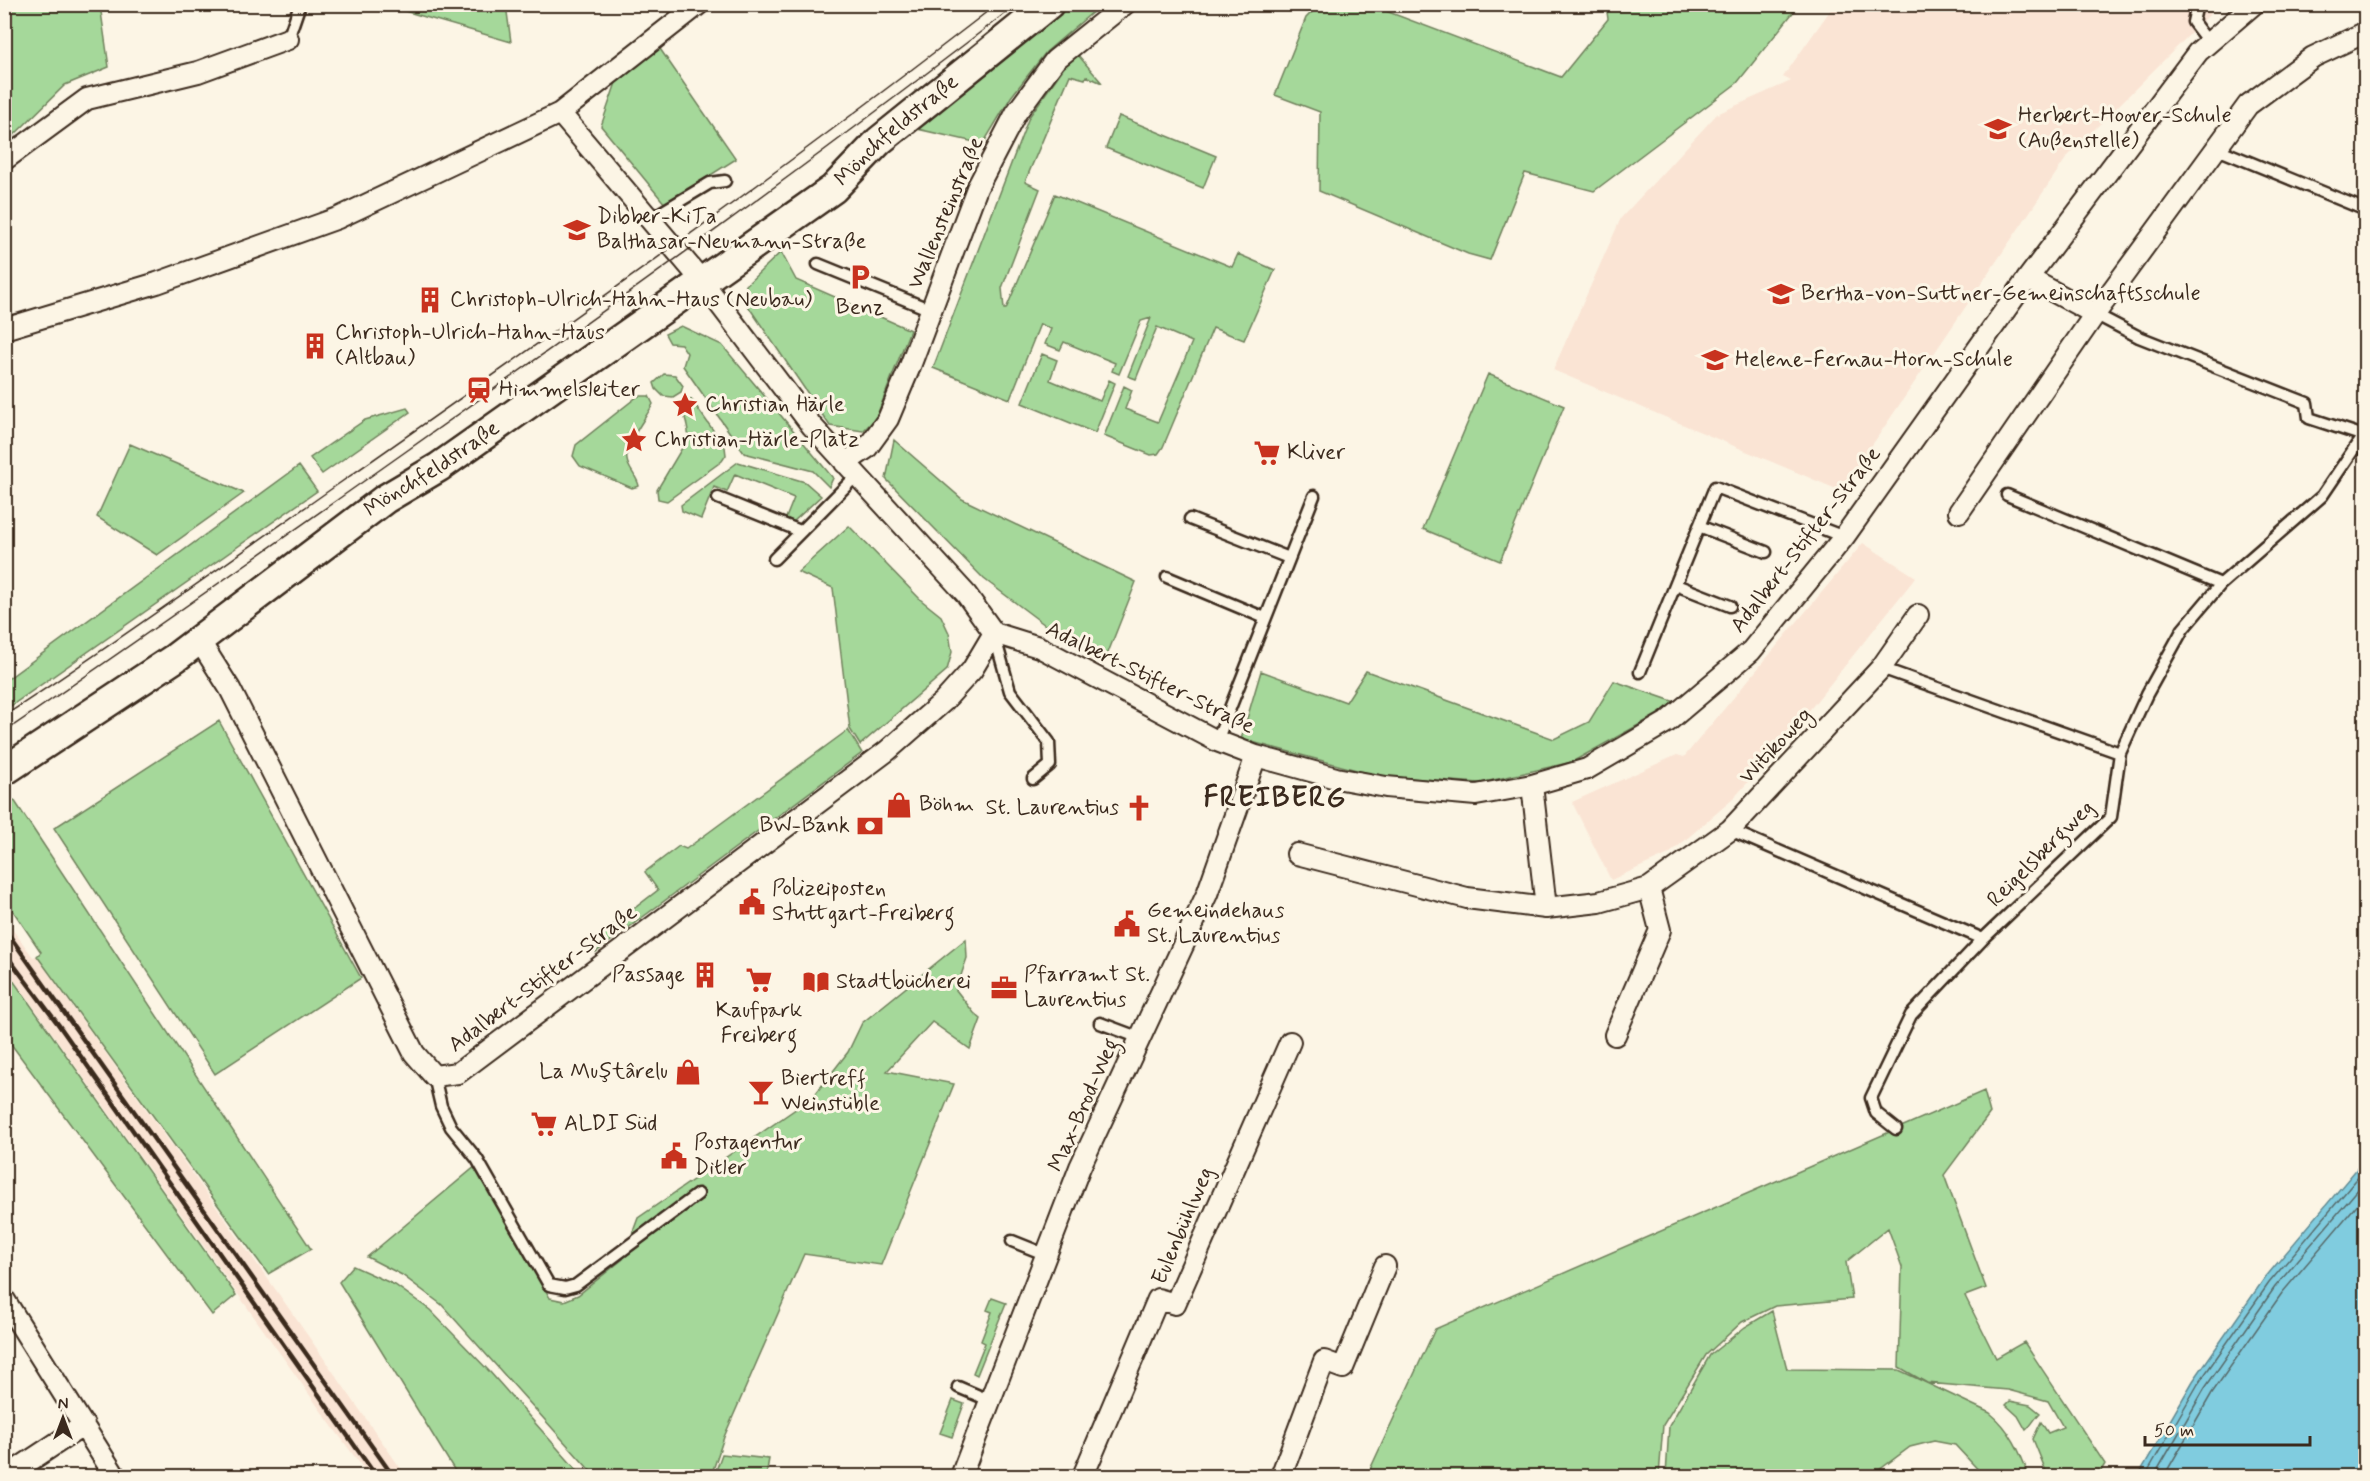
<svg xmlns="http://www.w3.org/2000/svg" width="2370" height="1481" font-family="Mynerve,sans-serif">
<style>
.built{fill:#fae4d4}
.green{fill:#a5d89a;stroke:#70815c;stroke-width:1.5}
.water{fill:#80ccdf;stroke:#648b92;stroke-width:1.5}
.lines{fill:none;stroke-linecap:round;stroke-linejoin:round}
.shore{stroke:#576b6b;stroke-width:1.5}
.service-casing{stroke:#3b2a1e;stroke-width:15}
.minor-casing{stroke:#3b2a1e;stroke-width:24}
.secondary-casing{stroke:#3b2a1e;stroke-width:33}
.service{stroke:#fcf5e5;stroke-width:10}
.minor{stroke:#fcf5e5;stroke-width:20}
.secondary{stroke:#fcf5e5;stroke-width:28}
.tram{stroke:#3b2a1e;stroke-width:1.5}
.rail{stroke:#3b2a1e;stroke-width:4.5}
.labels{text-anchor:middle;dominant-baseline:central;stroke-width:6;stroke-linejoin:round;paint-order:stroke}
.poi-label{font-size:22px;fill:#3b2a1e;stroke:#fcf5e5;text-anchor:start}
.street-label{font-size:22px;fill:#3b2a1e;stroke:#fcf5e5}
.district-label{font-size:28px;font-weight:bold;letter-spacing:1.5px;fill:#3b2a1e;stroke:#fcf5e5}
</style>
<rect width="100%" height="100%" fill="#fcf5e5"/>
<filter id="ink" filterUnits="userSpaceOnUse"><feTurbulence type="fractalNoise" baseFrequency=".0167" numOctaves="2"/><feDisplacementMap in="SourceGraphic" scale="12" xChannelSelector="R" yChannelSelector="G"/><feConvolveMatrix kernelMatrix="1 2 1 2 8 2 1 2 1" color-interpolation-filters="sRGB"/></filter>
<g filter="url(#ink)">
<!-- built -->
<path class="built" d="M1834 5H2219L2067 157 1841 491 1553 370 1621 218 1717 114 1791 81 1783 77Z
M1863 543 1916 577 1787 738 1733 799 1669 854 1611 880 1572 802 1677 755 1684 757Z
M4 918 33 957 36 956 278 1293 406 1476H369L326 1418 10 974 13 972 5 960Z"/>
<!-- green -->
<path class="green" d="M5 4 100 5 109 67 65 85 5 144Z
M1320 4 1370 5 1561 77 1608 19 1606 5H1799L1737 83 1594 191 1525 173 1490 260 1468 254 1319 191 1320 112 1275 95 1306 18Z
M384 5H506L511 42Z
M1070 5H1101L1046 52 1011 97 983 144 913 128Z
M656 43 736 159 665 204 601 126 619 74Z
M1078 55 1102 83 1086 76 1085 79 1070 75 1025 182 1040 189 1002 288 1004 309H1006L1055 194 1232 267 1238 254 1275 270 1244 340 1213 328 1163 447 1158 454 1151 455 1104 436 1124 386 1132 390 1125 409 1158 422 1192 342 1157 327 1136 379 1128 376 1151 318 1141 321 1119 374 1112 371 1115 363 1064 342 1060 350 1045 344 1051 329 1040 324 1010 399 933 368 1029 117 1065 66Z
M1119 116 1216 156 1203 188 1106 148Z
M781 252 796 280 910 330 876 418 863 431 830 426 744 300 746 285Z
M681 326 722 345 833 478 829 487 813 471 744 453 683 366 687 353 681 344 670 343 665 334Z
M1042 354 1057 360 1050 380 1100 401 1109 380 1115 383 1095 433 1022 403Z
M664 374 675 375 683 386 681 392 673 397 663 396 656 389 654 383Z
M1488 374 1564 406 1500 561 1423 529Z
M638 396H649L653 404C646 418 624 445 627 460 628 469 637 476 639 486L632 488 580 466 573 456 576 445Z
M691 399 725 447 726 455 722 461 667 501 658 499 657 490 688 438C690 424 680 412 683 400Z
M407 408 410 412 322 474 310 458 365 420Z
M894 440 962 499 1136 582 1104 663 1053 631 984 579 886 479Z
M130 444 244 493 157 555 97 517Z
M738 462 805 482 821 496 793 522 786 518 794 498 735 474 727 492 714 487 701 519 682 511 681 505Z
M299 466 317 491 5 710V681Z
M849 526 921 600 941 616 949 633 952 652 947 670 860 745 850 729 833 588 798 572Z
M1261 671 1346 702 1366 671 1554 739 1589 722 1614 681 1678 703 1572 762 1480 783 1379 776 1241 739Z
M219 721 361 978 215 1074 54 828Z
M848 730 862 753 596 952 588 944 658 890 645 872 679 846 686 849Z
M14 800 311 1249 268 1274 37 956 41 952 5 899V807Z
M966 939 967 958 956 990 974 1013 981 1019 970 1049 932 1022 887 1071 954 1084 881 1265 804 1254 724 1437 711 1476H595L442 1305 402 1275 367 1257 476 1166 550 1298 564 1301 578 1295 623 1259 638 1218 813 1097 848 1052 862 1023Z
M10 976 236 1295 212 1315 5 1036V977Z
M1984 1091 1990 1113 1944 1175 1986 1288 1965 1296 1996 1358 2024 1342 2105 1464 2098 1476H2048L2033 1439 2041 1422 2048 1433 2063 1427 2048 1401 2008 1390 1927 1383 1899 1367 1902 1267 1888 1228 1846 1262 1852 1299 1775 1306 1742 1322 1706 1355 1663 1425 1659 1476H1367L1435 1329Z
M353 1266 395 1285 430 1310 489 1371 582 1476H458L339 1282Z
M992 1298 1006 1303 977 1375 973 1373 985 1343 981 1341 992 1312 987 1310Z
M1772 1311 1787 1369 1899 1370 1990 1413C2011 1430 2020 1452 2029 1476H1984L1955 1445 1934 1441 1910 1447 1871 1476H1666L1669 1426 1710 1355 1745 1327Z
M953 1400 964 1404 952 1437 940 1433Z
M2010 1401 2030 1405 2040 1413C2035 1418 2031 1426 2026 1430L2018 1416 2006 1405Z
M722 1454 769 1459 766 1476H714Z"/>
<!-- water -->
<path class="water" d="M2365 1159V1476H2138L2193 1381 2264 1279Z"/>
<g class="lines">
<!-- shore -->
<path class="shore" d="M2145 1476 2198 1384 2269 1283 2366 1168
M2154 1476 2205 1388 2275 1287 2366 1180
M2164 1476 2212 1393 2282 1293 2366 1194"/>
<!-- service casing -->
<g class="service-casing">
<path id="service" d="M2197 4 2193 22 2209 43
M288 39 300 4
M2215 148 2366 210
M650 219 710 183 725 181
M818 264 931 310
M2095 314 2139 337 2307 403 2309 418 2361 435
M2007 495 2221 584
M718 498 800 531
M1190 519 1289 558
M1699 526 1766 552
M774 559 857 475
M1167 577 1265 618
M1676 585 1730 606
M994 634 1010 691 1049 742 1050 765 1033 779
M1881 668 2120 753
M1640 672 1715 487 1844 537
M1217 741 1314 496
M1730 830 1983 939
M1100 1023 1140 1038
M434 1076 441 1106 451 1127 477 1159 549 1285 565 1288 576 1285 698 1194
M1896 1129 1876 1113 1871 1098 1911 1015 1983 939 2111 817 2120 753 2147 694 2183 629 2221 584 2322 496 2366 431
M1012 1241 1047 1255
M958 1387 991 1401"/>
</g>
<!-- minor casing -->
<g class="minor-casing">
<path id="minor" d="M699 4 560 113 702 281 812 426 966 594 994 633 1039 647 1217 741 1256 756 1336 778 1386 787 1476 795 1532 785 1587 769 1667 722 1751 651 1844 537 2028 278 2198 52 2254 4
M4 160 87 99 198 72 288 39
M2028 278 2095 314
M4 329 157 283 338 218 560 113
M845 463 867 448 888 419 909 369 977 188 1016 113 1055 60 1125 4
M1959 512 2095 314 2248 105 2313 57 2366 32
M199 640 230 689 414 1053 434 1076 458 1073 887 751 944 701 972 670 994 633
M1532 785 1546 908
M1297 854 1467 898 1546 908 1599 902 1649 888 1730 830 1881 668 1918 615
M1615 1035 1660 930 1649 888
M4 1299 115 1476
M7 1476 84 1425
M961 1476 1080 1167 1207 894 1256 756
M1083 1476 1158 1299 1175 1304 1290 1042
M1281 1476 1324 1361 1343 1368 1385 1266"/>
</g>
<!-- secondary casing -->
<g class="secondary-casing">
<g id="secondary">
<path id="s1" d="M4 771 175 658 385 499 439 467 833 189 879 141 1049 4"/>
</g>
</g>
<!-- service -->
<use href="#service" class="service"/>
<!-- minor -->
<use href="#minor" class="minor"/>
<!-- secondary -->
<use href="#secondary" class="secondary"/>
<!-- tram -->
<path class="tram" d="M4 716C118 642 227 562 337 485 560 329 782 171 997 4
M4 732C139 640 272 546 405 452 612 306 817 159 1017 4"/>
<!-- rail -->
<path class="rail" d="M4 928 393 1476
M4 952 58 1024 376 1476"/>
</g>
</g>
<!-- icons -->
<defs>
<g id="school-bare" transform="scale(2.07)"><path d="M0-5L7-2L0 1L-7-2ZM-4 1L0 2.5L4 1V4Q0 6-4 4Z" fill="#c8321e" stroke="#fcf5e5" stroke-width="2.5" paint-order="stroke"/></g>
<g id="parking-bare" transform="scale(2.07)"><path d="M-3.5-5.5H1a3.5 3.5 0 0 1 0 7H-1V5.5H-3.5ZM-1-3.4V-.6H.8a1.4 1.4 0 0 0 0-2.8Z" fill="#c8321e" stroke="#fcf5e5" stroke-width="2.5" paint-order="stroke"/></g>
<g id="building-bare" transform="scale(2.07)"><path d="M-4-6H4V6H1V3H-1V6H-4ZM-2.5-4.3h1.7v1.8h-1.7ZM.8-4.3h1.7v1.8H.8ZM-2.5-1h1.7V.8h-1.7ZM.8-1h1.7V.8H.8Z" fill="#c8321e" stroke="#fcf5e5" stroke-width="2.5" paint-order="stroke"/></g>
<g id="station-bare" transform="scale(2.07)"><path d="M-3-6H3Q5-6 5-4V2Q5 4 3 4L4.5 6H3L1.5 4h-3L-3 6H-4.5L-3 4Q-5 4-5 2V-4Q-5-6-3-6ZM-3.5-4v3h7v-3ZM-3.5 1v1.5H-2V1ZM2 1v1.5H3.5V1Z" fill="#c8321e" stroke="#fcf5e5" stroke-width="2.5" paint-order="stroke"/></g>
<g id="sight-bare" transform="scale(2.07)"><path d="M0-6L1.8-2.2L6-1.7L2.9 1.2L3.7 5.4L0 3.3L-3.7 5.4L-2.9 1.2L-6-1.7L-1.8-2.2Z" fill="#c8321e" stroke="#fcf5e5" stroke-width="2.5" paint-order="stroke"/></g>
<g id="supermarket-bare" transform="scale(2.07)"><path d="M-6-5.5h2.5l.6 2H6L4.5 2H-2.5L-4.4-4H-6ZM-1.5 3.2a1.3 1.3 0 1 0 .1 0ZM3 3.2a1.3 1.3 0 1 0 .1 0Z" fill="#c8321e" stroke="#fcf5e5" stroke-width="2.5" paint-order="stroke"/></g>
<g id="shop-bare" transform="scale(2.07)"><path d="M-5-2.5h2.3a2.7 3.5 0 0 1 5.4 0H5L5.5 6h-11ZM-1.5-2.5h3a1.5 2.3 0 0 0-3 0Z" fill="#c8321e" stroke="#fcf5e5" stroke-width="2.5" paint-order="stroke"/></g>
<g id="church-bare" transform="scale(2.07)"><path d="M-1.2-6h2.4v3.5h3.3v2.4h-3.3V6h-2.4V-.1h-3.3v-2.4h3.3Z" fill="#c8321e" stroke="#fcf5e5" stroke-width="2.5" paint-order="stroke"/></g>
<g id="bank-bare" transform="scale(2.07)"><path d="M-6-4H6V4H-6ZM0-2.3a2.3 2.3 0 1 0 0 4.6a2.3 2.3 0 1 0 0-4.6Z" fill="#c8321e" stroke="#fcf5e5" stroke-width="2.5" paint-order="stroke"/></g>
<g id="civic-bare" transform="scale(2.07)"><path d="M-.6-6.5H3V-4.5H.6V-3L4-1V1h2V6H-6V1h2V-1L-.6-3ZM-1.2 2.5V6h2.4V2.5Z" fill="#c8321e" stroke="#fcf5e5" stroke-width="2.5" paint-order="stroke"/></g>
<g id="library-bare" transform="scale(2.07)"><path d="M-6-4Q-3-5.5-.7-3.5V5Q-3 3-6 4ZM6-4Q3-5.5 .7-3.5V5Q3 3 6 4Z" fill="#c8321e" stroke="#fcf5e5" stroke-width="2.5" paint-order="stroke"/></g>
<g id="office-bare" transform="scale(2.07)"><path d="M-6-3h4V-5.5h4V-3h4V5H-6ZM-1-4.5V-3h2v-1.5ZM-6 0V1H6V0Z" fill="#c8321e" stroke="#fcf5e5" stroke-width="2.5" paint-order="stroke"/></g>
<g id="bar-bare" transform="scale(2.07)"><path d="M-6-5H6L.8 .8V4.5H3.5V6h-7V4.5H-.8V.8Z" fill="#c8321e" stroke="#fcf5e5" stroke-width="2.5" paint-order="stroke"/></g>
</defs>
<g fill-rule="evenodd">
<use href="#school-bare" x="1998" y="129"/>
<use href="#school-bare" x="577" y="230"/>
<use href="#parking-bare" x="860" y="277"/>
<use href="#school-bare" x="1781" y="294"/>
<use href="#building-bare" x="430" y="300"/>
<use href="#building-bare" x="315" y="346"/>
<use href="#school-bare" x="1715" y="360"/>
<use href="#station-bare" x="479" y="390"/>
<use href="#sight-bare" x="685" y="405"/>
<use href="#sight-bare" x="634" y="440"/>
<use href="#supermarket-bare" x="1267" y="453"/>
<use href="#shop-bare" x="899" y="805"/>
<use href="#church-bare" x="1139" y="808"/>
<use href="#bank-bare" x="870" y="826"/>
<use href="#civic-bare" x="752" y="902"/>
<use href="#civic-bare" x="1127" y="924"/>
<use href="#building-bare" x="705" y="975"/>
<use href="#supermarket-bare" x="759" y="980"/>
<use href="#library-bare" x="816" y="982"/>
<use href="#office-bare" x="1004" y="988"/>
<use href="#shop-bare" x="688" y="1072"/>
<use href="#bar-bare" x="761" y="1092"/>
<use href="#supermarket-bare" x="544" y="1124"/>
<use href="#civic-bare" x="674" y="1156"/>
</g>
<g class="labels">
<!-- poi labels -->
<g class="poi-label">
<text x="2018" y="116">Herbert-Hoover-Schule<tspan x="2018" dy="25">(Außenstelle)</tspan></text>
<text x="597" y="217">Dibber-KiTa<tspan x="597" dy="25">Balthasar-Neumann-Straße</tspan></text>
<text x="1801" y="294">Bertha-von-Suttner-Gemeinschaftsschule</text>
<text x="450" y="300">Christoph-Ulrich-Hahn-Haus (Neubau)</text>
<text x="860" y="308" text-anchor="middle">Benz</text>
<text x="335" y="333">Christoph-Ulrich-Hahn-Haus<tspan x="335" dy="25">(Altbau)</tspan></text>
<text x="1735" y="360">Helene-Fernau-Horn-Schule</text>
<text x="499" y="390">Himmelsleiter</text>
<text x="705" y="405">Christian Härle</text>
<text x="654" y="440">Christian-Härle-Platz</text>
<text x="1287" y="453">Kliver</text>
<text x="919" y="805">Böhm</text>
<text x="1119" y="808" text-anchor="end">St. Laurentius</text>
<text x="850" y="826" text-anchor="end">BW-Bank</text>
<text x="772" y="889">Polizeiposten<tspan x="772" dy="25">Stuttgart-Freiberg</tspan></text>
<text x="1147" y="911">Gemeindehaus<tspan x="1147" dy="25">St. Laurentius</tspan></text>
<text x="685" y="975" text-anchor="end">Passage</text>
<text x="1024" y="975">Pfarramt St.<tspan x="1024" dy="25">Laurentius</tspan></text>
<text x="836" y="982">Stadtbücherei</text>
<text x="759" y="1011" text-anchor="middle">Kaufpark<tspan x="759" dy="25">Freiberg</tspan></text>
<text x="668" y="1072" text-anchor="end">La Muştârelu</text>
<text x="781" y="1079">Biertreff<tspan x="781" dy="25">Weinstüble</tspan></text>
<text x="564" y="1124">ALDI Süd</text>
<text x="694" y="1143">Postagentur<tspan x="694" dy="25">Ditler</tspan></text>
</g>
<!-- street labels -->
<g class="street-label">
<text stroke="none"><textPath href="#s1" startOffset="1100">Mönchfeldstraße</textPath></text>
<text transform="translate(946 213) rotate(-67)">Wallensteinstraße</text>
<text stroke="none"><textPath href="#s1" startOffset="524">Mönchfeldstraße</textPath></text>
<text transform="translate(1806 540) rotate(-52)">Adalbert-Stifter-Straße</text>
<text transform="translate(1150 678) rotate(26)">Adalbert-Stifter-Straße</text>
<text transform="translate(1776 746) rotate(-47)">Witikoweg</text>
<text transform="translate(2041 854) rotate(-45)">Reigelsbergweg</text>
<text transform="translate(543 979) rotate(-37)">Adalbert-Stifter-Straße</text>
<text transform="translate(1084 1105) rotate(-66)">Max-Brod-Weg</text>
<text transform="translate(1183 1226) rotate(-67)">Eulenbühlweg</text>
</g>
<!-- district labels -->
<g class="district-label">
<text x="1275" y="798">FREIBERG</text>
</g>
</g>
<!-- margin -->
<rect width="2370" height="1481" fill="none" stroke="#fcf5e5" stroke-width="24"/>
<rect x="12" y="12" width="2346" height="1457" fill="none" stroke="#3b2a1e" stroke-width="2" filter="url(#ink)"/>
<!-- north arrow -->
<g transform="translate(63 1418)" stroke="#fcf5e5" stroke-width="4.5" paint-order="stroke">
<path d="M0-4.5L10 22L0 15L-10 22Z" fill="#3b2a1e"/>
<text y="-9" font-size="16" font-weight="bold" text-anchor="middle" fill="#3b2a1e">N</text>
</g>
<!-- scale -->
<path d="M2145 1436v9h165v-9" fill="none" stroke="#3b2a1e" stroke-width="3"/>
<text x="2154" y="1436" font-size="18" fill="#3b2a1e" stroke="#fcf5e5" stroke-width="4.5" paint-order="stroke">50 m</text>
</svg>
